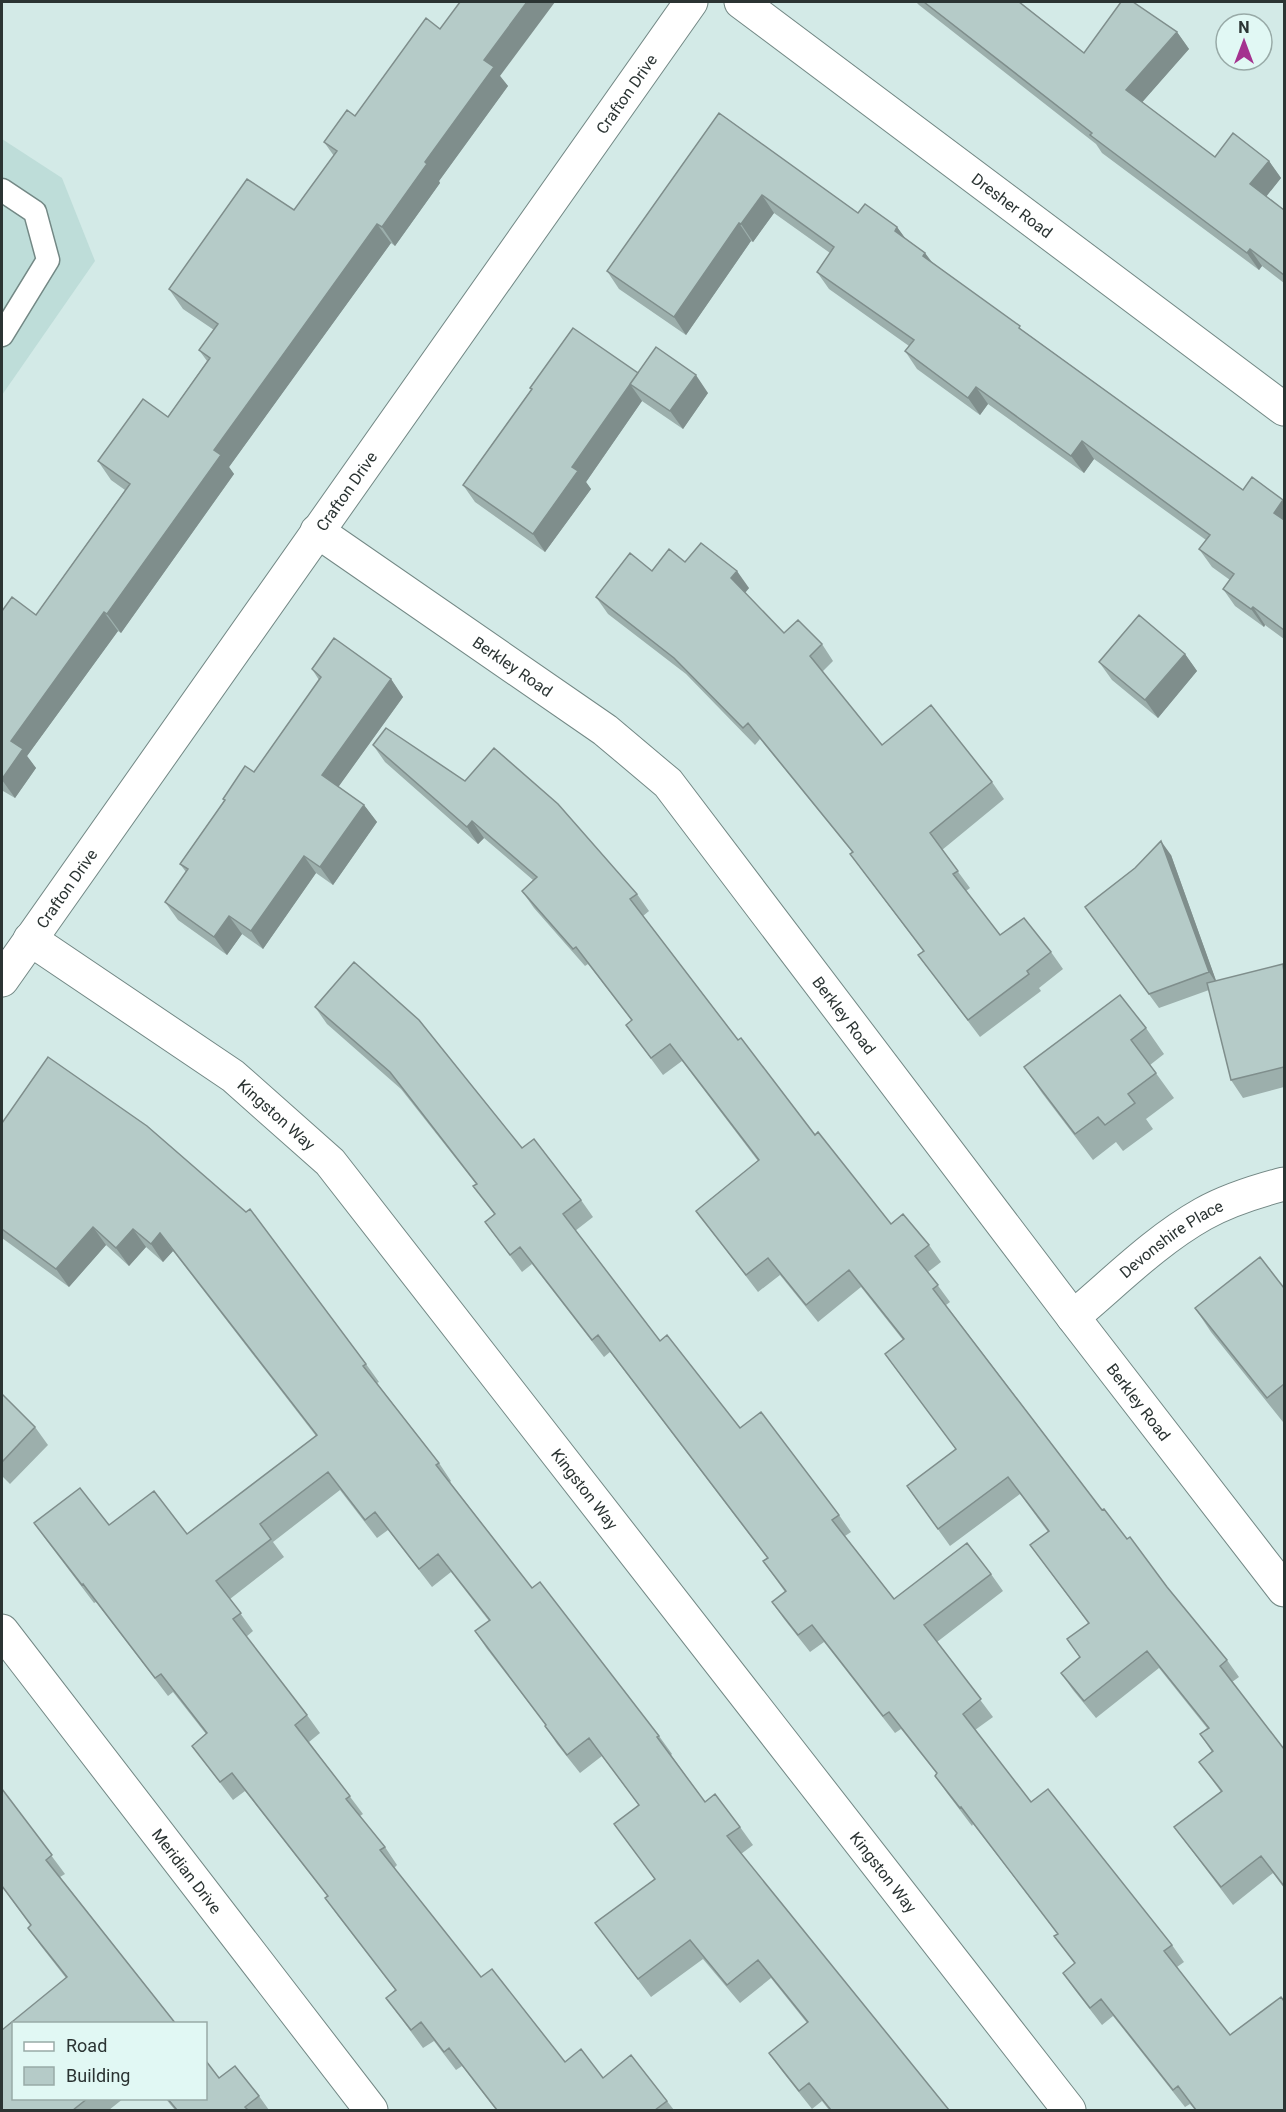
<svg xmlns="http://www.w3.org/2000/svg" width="1286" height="2112" font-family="Roboto,sans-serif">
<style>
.built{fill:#beddd9}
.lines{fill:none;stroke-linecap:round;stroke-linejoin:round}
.service-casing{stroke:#738885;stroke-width:25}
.minor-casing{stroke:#738885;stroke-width:35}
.service{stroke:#fff;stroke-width:22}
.minor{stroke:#fff;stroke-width:33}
.wall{fill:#9cafac}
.shaded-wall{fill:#7f8e8c}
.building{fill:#b5cbc8;stroke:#7f8e8c;stroke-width:1.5}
.labels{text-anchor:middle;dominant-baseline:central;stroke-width:5;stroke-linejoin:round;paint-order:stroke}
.street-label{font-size:16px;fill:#2b3433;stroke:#e1f8f4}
</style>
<rect width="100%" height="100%" fill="#d3eae7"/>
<!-- built -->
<path class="built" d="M2 139 62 178 95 261 2 395Z"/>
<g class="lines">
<!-- service casing -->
<g class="service-casing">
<path id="service" d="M2 190 35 212 48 260 2 335"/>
</g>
<!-- minor casing -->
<g class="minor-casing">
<g id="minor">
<path id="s1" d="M741 2 1284 409"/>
<path id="s2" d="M317 531 605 730 668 783 1073 1317 1284 1590"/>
<path id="s3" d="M30 939 233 1076 330 1162 1069 2110"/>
<path id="s4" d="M2 980 691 2"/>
<path id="s5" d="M1073 1317C1115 1282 1155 1241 1203 1214 1228 1200 1257 1191 1284 1184"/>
<path id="s6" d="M2 1631 371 2110"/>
</g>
</g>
<!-- service -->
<use href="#service" class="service"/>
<!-- minor -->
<use href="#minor" class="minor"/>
</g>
<!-- wall -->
<path class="wall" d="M916 2H1021H1020L1084 53 1177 32 1189 49 1142 102 1215 157 1269 161 1281 178 1266 196 1284 210V283L1262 266 1259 270 1102 153 1096 144 919 5Z
M500 76 508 86 439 181 440 183 395 246 391 243 298 371 229 467 234 474 121 633 118 631 27 756 36 768 15 798 3 791 2 793V611L36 615 125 490 111 480 98 461 168 417 207 361 199 350 214 330 183 309 169 289 294 210 334 156 324 142 355 116Z
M719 113 858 213 897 227 905 238 925 253 932 262 1025 332 1243 490 1284 501V639L1265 625 1264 627 1235 606 1223 589 1230 580 1212 567 1199 549 1206 540 1094 459 1084 473 988 404 980 415 917 369 905 351 909 346 829 289 817 272 830 253 774 213 753 242 751 241 686 335 619 289 607 271Z
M638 373 708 393 683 429 642 401 586 482 591 489 545 552 475 502 463 485 531 390 530 388Z
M685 562 749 588 745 593 784 633 822 644 833 661 822 672 882 745 992 782 1004 799 942 850 970 888 966 891 1000 935 1051 952 1063 969 1039 988 1041 991 980 1037 918 955 923 951 862 870 850 854 852 852 760 739 755 745 686 674 608 614 596 597 652 571Z
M1185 654 1197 671 1158 718 1112 680 1099 662Z
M312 669 391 679 403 697 338 787 364 805 377 822 333 885 316 873 263 949 242 934 227 955 178 920 165 902 186 872 180 864 224 801 223 799 254 772 319 680Z
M373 745 465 781 637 894 649 911 643 916 738 1040 815 1135 891 1224 929 1245 941 1262 928 1272 950 1302 946 1305 1102 1510 1167 1587 1227 1660 1239 1677 1232 1682 1284 1749V1888L1273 1873 1233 1905 1174 1827 1221 1792 1199 1762 1212 1752 1200 1734 1207 1728 1159 1668 1096 1718 1073 1690 1061 1673 1080 1658 1088 1623 1030 1545 1048 1532 1020 1494 950 1546 907 1486 956 1449 885 1354 903 1340 861 1287 818 1322 780 1275 758 1292 696 1211 758 1161 682 1061 663 1075 626 1025 632 1021 588 964 585 966 534 908 522 891 533 880 484 838 478 844 385 762Z
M1171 855 1216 981 1284 967V1087L1243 1098 1231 1080 1209 990 1159 1008 1085 907 1135 868Z
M315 1007 522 1148 581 1200 593 1217 575 1231 660 1341 740 1428 839 1515 851 1532 845 1536 894 1599 991 1574 1003 1591 937 1642 993 1717 975 1730 1031 1802 1172 1945 1184 1962 1177 1967 1284 2110H1195L1190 2104 1185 2107 1113 2016 1102 2025 1075 1990 1063 1973 1075 1964 1054 1936 1058 1934 973 1824 972 1826 947 1793 935 1776 937 1774 901 1729 895 1733 824 1642 810 1652 784 1619 772 1602 785 1592 763 1561 767 1558 610 1352 604 1357 532 1264 522 1272 485 1222 494 1214 473 1186 476 1184 401 1089 327 1024Z
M1146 1028 1164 1054 1150 1065 1174 1098 1146 1119 1153 1129 1123 1151 1116 1142 1093 1160 1042 1093 1024 1067Z
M2 1123 366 1364 379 1382 377 1383 439 1463 451 1481 450 1482 532 1588 659 1736 672 1754 671 1755 705 1802 740 1827 753 1845 741 1854 949 2110H829L822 2101 812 2109 782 2071 769 2053 807 2023 771 1978 740 2003 703 1959 651 1997 595 1923 655 1879 614 1824 639 1805 602 1756 580 1773 557 1744 545 1726 546 1725 487 1649 475 1631 489 1621 451 1572 432 1587 388 1530 377 1538 340 1490 273 1542 284 1557 230 1599 253 1631 246 1637 307 1715 320 1733 309 1742 363 1814 360 1816 385 1847 397 1865 394 1868 481 1977 565 2062 603 2078 667 2101 674 2110H496L462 2066 456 2070 434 2041 423 2048 386 1998 395 1990 338 1916 325 1898 327 1896 245 1791 233 1800 192 1746 206 1734 173 1692 168 1696 96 1602 94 1603 47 1541 34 1523 109 1525 187 1534 316 1436 173 1251 163 1262 146 1247 129 1266 106 1245 69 1287 2 1238Z
M1284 1288V1421L1283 1422 1211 1332 1195 1308Z
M2 1394 35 1427 48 1445 10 1484 2 1476Z
M2 1789 65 1874 60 1877 176 2024 14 2098H124L109 2110H2L66 1978 41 1946 28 1928 31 1926 2 1887Z
M219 2078 259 2096 269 2110H175L165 2098H206Z"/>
<!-- shaded-wall -->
<path class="shaded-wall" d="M527 2H555L500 76 508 86 439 181 440 183 395 246 382 227 425 162 484 60Z
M1177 32 1189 49 1138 107 1126 90Z
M1269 161 1281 178 1262 202 1250 184Z
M762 195 774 213 753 242 741 224Z
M739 223 751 241 686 335 674 317Z
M377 224 391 243 229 467 234 474 121 633 107 614 214 450Z
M897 227 910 245 895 231Z
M1250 249 1262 266 1259 270 1247 253Z
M925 253 938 271 923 256Z
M696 375 708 393 683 429 670 411Z
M630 384 642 401 586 482 591 489 545 552 533 534 572 467Z
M976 387 988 404 980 415 968 398Z
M1082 441 1094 459 1084 473 1071 456Z
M1283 500 1284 501V527L1274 513Z
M737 571 749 588 743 595 731 578Z
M1253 607 1265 625 1264 627 1251 609Z
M104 612 118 631 27 756 36 768 15 798 2 780 11 741Z
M1185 654 1197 671 1158 718 1145 700Z
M391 679 403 697 334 793 322 775Z
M364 805 377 822 333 885 320 867Z
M472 821 484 838 478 844 467 827Z
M1161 841 1171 855 1218 986 1209 972Z
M304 856 316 873 263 949 251 931Z
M229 916 242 934 227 955 214 937Z
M93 1227 106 1245 69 1287 56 1269Z
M133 1229 146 1247 129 1266 116 1248Z
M160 1233 173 1251 163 1262 151 1244Z"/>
<!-- building -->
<path class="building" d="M460 2H527L484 60 494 67 425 162 427 164 382 227 377 224 285 352 214 450 221 455 107 614 104 612 11 741 23 749 2 779V611L12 597 36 615 130 484 98 461 143 399 168 417 210 358 199 350 218 324 169 289 247 179 294 210 337 151 324 142 347 110 355 116 426 18 440 29Z
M924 2H1019L1084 53 1121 2H1133L1177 32 1126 90 1215 157 1233 133 1269 161 1250 184 1284 210V275L1250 249 1247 253 1090 135 1092 133Z
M719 113 858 213 865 204 897 227 895 231 925 253 923 256 1020 326 1019 328 1243 490 1252 477 1283 500 1274 513 1284 520V630L1253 607 1251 609 1223 589 1234 574 1199 549 1210 535 1082 441 1071 456 976 387 968 398 905 351 914 340 817 272 834 247 762 195 741 224 739 223 674 317 607 271Z
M573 328 638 373 572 467 578 471 533 534 463 485 532 389 530 388Z
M656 347 696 375 670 411 630 384Z
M701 543 737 571 731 578 784 633 798 620 822 644 810 656 882 745 931 705 992 782 930 833 958 871 953 874 1000 935 1024 918 1051 952 1027 971 1029 974 968 1020 918 955 924 951 850 854 853 852 748 723 743 728 674 658 596 597 630 553 652 571 669 549 685 562Z
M1139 615 1185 654 1145 700 1099 662Z
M334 638 391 679 322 775 364 805 320 867 304 856 251 931 229 916 214 937 165 902 188 869 180 864 225 800 223 799 245 766 254 772 321 677 312 669Z
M386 728 465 781 494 748 558 804 637 894 630 899 738 1040 741 1038 815 1135 818 1132 891 1224 903 1214 929 1245 915 1256 938 1285 933 1289 1102 1510 1104 1509 1127 1539 1130 1537 1167 1587 1227 1660 1220 1666 1284 1749V1886L1261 1856 1221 1887 1174 1827 1222 1791 1199 1762 1213 1751 1200 1734 1209 1728 1147 1651 1084 1701 1061 1673 1080 1657 1067 1639 1089 1623 1030 1545 1049 1531 1008 1477 938 1529 907 1486 956 1449 885 1354 904 1339 849 1270 806 1305 768 1258 746 1275 696 1211 759 1160 670 1044 651 1058 626 1025 632 1020 576 947 573 949 522 891 537 877 472 821 467 827 373 745Z
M1161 841 1209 972 1149 994 1085 907 1135 868Z
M354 962 419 1020 522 1148 534 1139 581 1200 563 1214 660 1341 667 1335 740 1428 761 1412 839 1515 832 1520 894 1599 967 1543 991 1574 924 1625 981 1699 963 1714 1031 1802 1048 1789 1172 1945 1164 1951 1230 2035 1281 1997 1284 2001V2110H1196L1178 2086 1173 2090 1101 1999 1090 2008 1063 1973 1075 1963 1054 1936 1058 1934 961 1807 960 1808 935 1776 937 1773 889 1712 883 1716 812 1625 798 1635 772 1602 786 1591 763 1561 768 1558 598 1335 592 1340 520 1247 510 1255 485 1222 495 1214 473 1186 477 1184 390 1072 315 1007Z
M1283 964 1284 972V1067L1231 1080 1207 983Z
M1120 995 1146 1028 1131 1040 1156 1073 1128 1094 1135 1103 1105 1125 1098 1117 1075 1134 1024 1067Z
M48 1057 147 1126 246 1212 250 1209 366 1364 363 1366 439 1463 436 1465 532 1588 540 1582 659 1736 657 1737 705 1802 715 1794 740 1827 727 1836 949 2110H831L809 2083 799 2091 769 2053 808 2022 758 1960 727 1985 690 1940 638 1979 595 1923 655 1879 614 1824 639 1805 589 1738 567 1755 545 1726 546 1725 475 1631 490 1620 438 1554 419 1569 375 1512 365 1520 328 1472 260 1524 271 1539 216 1581 241 1613 233 1619 307 1715 295 1725 350 1796 346 1799 385 1847 380 1850 481 1977 492 1969 565 2062 581 2049 603 2078 631 2055 667 2101 655 2110H497L449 2048 444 2052 421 2022 411 2030 386 1998 396 1990 325 1898 328 1896 232 1773 220 1782 192 1746 207 1733 161 1674 155 1678 83 1584 82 1585 34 1523 80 1488 109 1525 154 1491 187 1534 317 1435 160 1233 151 1244 133 1229 116 1248 93 1227 56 1269 2 1229V1123Z
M1260 1257 1284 1288V1384L1267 1398 1195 1308Z
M2 1394 35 1427 2 1462Z
M2 1789 52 1855 46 1860 176 2024H14V2098H88L73 2110H2V2030L67 1977 28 1928 31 1925 2 1886Z
M206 2061 219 2078 235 2066 259 2096 245 2107 248 2110H177L167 2098H206Z"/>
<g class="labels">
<!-- street labels -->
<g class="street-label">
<text stroke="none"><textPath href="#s4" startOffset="1084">Crafton Drive</textPath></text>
<text stroke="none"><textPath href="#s1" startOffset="339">Dresher Road</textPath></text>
<text stroke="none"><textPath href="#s4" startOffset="598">Crafton Drive</textPath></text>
<text stroke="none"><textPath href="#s2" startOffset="238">Berkley Road</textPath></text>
<text stroke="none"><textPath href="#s4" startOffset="112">Crafton Drive</textPath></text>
<text stroke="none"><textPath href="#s2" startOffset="724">Berkley Road</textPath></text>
<text stroke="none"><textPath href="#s3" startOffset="303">Kingston Way</textPath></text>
<text stroke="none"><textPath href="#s5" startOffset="126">Devonshire Place</textPath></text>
<text stroke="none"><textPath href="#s2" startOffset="1210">Berkley Road</textPath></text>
<text stroke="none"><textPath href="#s3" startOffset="789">Kingston Way</textPath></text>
<text stroke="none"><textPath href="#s6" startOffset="303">Meridian Drive</textPath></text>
<text stroke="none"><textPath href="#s3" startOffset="1275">Kingston Way</textPath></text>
</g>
</g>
<!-- border -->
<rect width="1286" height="2112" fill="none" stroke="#2b3433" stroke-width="6"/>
<!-- legend -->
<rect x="12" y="2022" width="195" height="78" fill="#e1f8f4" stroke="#98aaa7" stroke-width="1.5"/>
<rect x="24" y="2042" width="30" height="9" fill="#ffffff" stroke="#98aaa7" stroke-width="1.5"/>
<text x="66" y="2052" font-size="18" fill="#2b3433">Road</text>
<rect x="24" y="2067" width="30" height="18" fill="#b5cbc8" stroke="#98aaa7" stroke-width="1.5"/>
<text x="66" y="2082" font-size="18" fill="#2b3433">Building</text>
<!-- north arrow -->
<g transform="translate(1244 42)"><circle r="28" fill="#e1f8f4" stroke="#98aaa7" stroke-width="1.5"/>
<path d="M0-4.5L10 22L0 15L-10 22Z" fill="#a4328f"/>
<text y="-9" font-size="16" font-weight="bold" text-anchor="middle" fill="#2b3433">N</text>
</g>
</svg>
